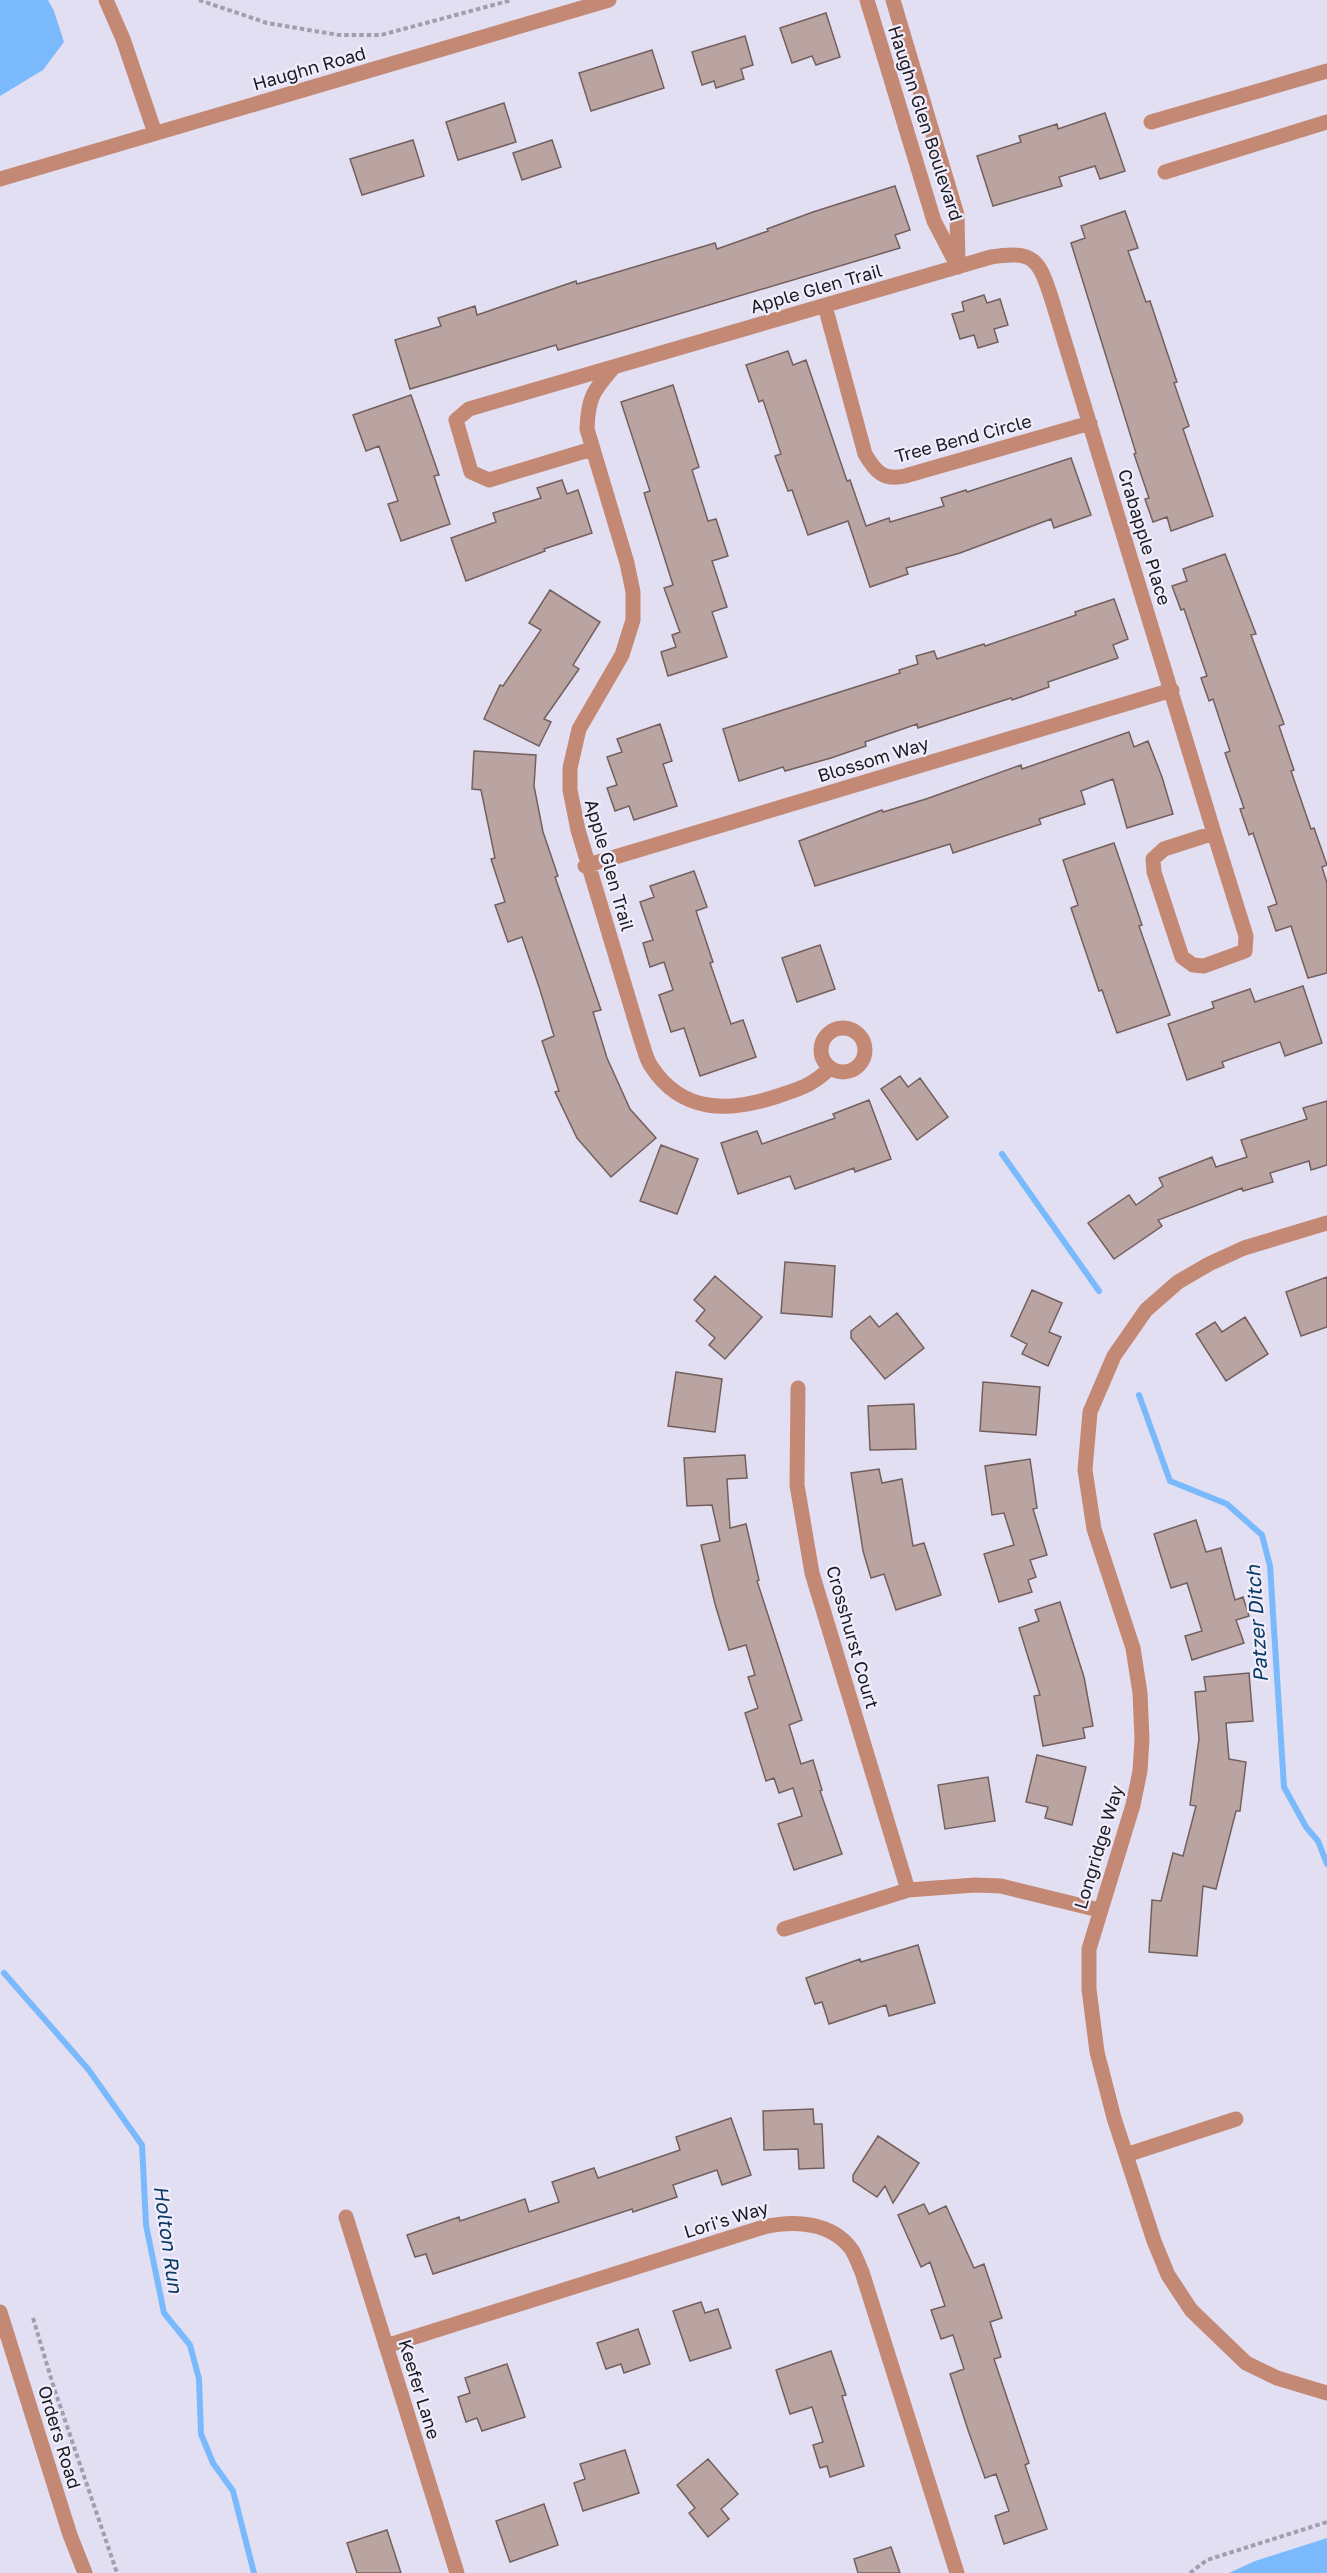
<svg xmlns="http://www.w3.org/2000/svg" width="1327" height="2573" font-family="'Golos Text',sans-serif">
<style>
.water{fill:#7abafc}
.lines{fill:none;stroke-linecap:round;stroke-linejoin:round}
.stream{stroke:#7abafc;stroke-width:6}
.building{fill:#baa4a2;stroke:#73605e;stroke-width:1.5}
.path{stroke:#a19ead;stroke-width:4;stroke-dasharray:4.5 3;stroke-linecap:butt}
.minor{stroke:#c48974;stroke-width:15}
.labels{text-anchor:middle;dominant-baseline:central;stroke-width:4.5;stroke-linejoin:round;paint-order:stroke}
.street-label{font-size:18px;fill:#1d1b22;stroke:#f0edfc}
.water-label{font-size:20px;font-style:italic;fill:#0b3963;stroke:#f0edfc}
</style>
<rect width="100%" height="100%" fill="#e3dff2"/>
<!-- water -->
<path class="water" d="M0 0H48L54 11 64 42 43 70 0 96Z
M1327 2538V2573H1229L1255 2561Z"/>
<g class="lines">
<!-- stream -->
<path class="stream" d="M1002 1154 1099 1291
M1139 1395 1170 1481 1227 1504 1262 1535 1270 1566 1284 1787 1306 1827 1318 1841 1327 1864
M4 1973 88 2069 142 2145 146 2225 164 2313 190 2345 199 2379 201 2434 213 2463 233 2491 254 2573"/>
</g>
<!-- building -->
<path class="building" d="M826 13 840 57 816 65 812 56 792 63 780 28Z
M745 36 753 65 741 69 744 79 716 88 714 81 702 85 692 52Z
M652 50 664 88 591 111 579 73Z
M504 103 516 142 458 160 446 122Z
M1105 113 1125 171 1100 179 1095 166 1059 177 1062 186 993 206 977 156 1021 142 1019 136 1057 124 1058 129Z
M413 140 424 176 362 195 350 159Z
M552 140 561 167 522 180 513 153Z
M895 186 910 230 895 235 900 248 558 350 556 345 410 389 395 340 441 326 438 318 475 306 477 315 576 281 577 284 715 243 717 249 768 231 767 229 813 212Z
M1125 211 1138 248 1128 251 1146 302 1150 301 1177 382 1174 383 1189 426 1183 429 1213 516 1171 531 1167 517 1153 522 1145 499 1149 498 1134 454 1136 453 1071 243 1085 238 1081 226Z
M984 295 987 303 1000 299 1008 325 994 329 998 342 978 348 974 335 960 339 952 314 964 311 962 302Z
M788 351 793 365 806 360 847 481 850 480 866 526 889 518 890 522 944 506 941 498 966 490 967 492 1071 458 1091 515 1054 528 1051 519 960 553 906 568 908 574 870 587 848 521 808 535 792 490 788 491 775 456 781 454 763 400 759 402 746 365Z
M673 385 699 467 692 470 708 521 716 519 728 556 712 561 727 607 712 612 727 657 668 676 661 652 676 647 672 635 680 632 664 588 673 585 644 493 650 491 621 402Z
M411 395 439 475 434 476 450 524 401 541 388 504 398 501 379 446 366 451 353 415Z
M562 480 567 494 578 490 592 533 544 549 545 551 466 581 451 538 496 522 493 513 541 498 537 488Z
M1225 554 1256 634 1251 635 1284 724 1279 726 1294 770 1291 771 1311 829 1314 828 1327 865 1322 867 1327 883V973L1308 978 1291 926 1276 931 1268 907 1277 904 1253 833 1249 835 1240 809 1244 808 1225 753 1230 751 1213 699 1209 701 1201 678 1207 676 1184 609 1181 610 1172 586 1187 581 1183 569Z
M550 590 600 622 573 665 579 669 544 719 551 722 539 746 484 719 500 685 503 686 541 630 529 623Z
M1114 599 1128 639 1113 645 1118 658 1048 682 1049 687 1012 700 1011 698 918 728 917 724 865 742 866 746 831 758 785 771 783 767 739 781 723 729 900 673 899 670 918 664 916 656 934 651 937 659 984 644 985 646 1076 615 1075 612Z
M660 724 672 761 663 764 677 806 634 820 629 806 615 811 607 788 617 785 607 757 622 752 617 739Z
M1129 732 1134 747 1148 741 1162 777 1173 814 1127 828 1113 779 1081 791 1085 804 1039 819 1041 824 953 853 950 844 815 886 799 841 882 810 883 812 926 799 1021 765 1022 769Z
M474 751 536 755 534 786 543 832 558 876 555 877 601 1010 593 1012 607 1058 630 1109 656 1138 611 1177 577 1138 555 1092 559 1091 542 1041 554 1036 540 990 522 937 508 942 495 905 505 902 491 859 495 858 481 790 472 789Z
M1114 843 1142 925 1139 926 1170 1015 1117 1033 1102 990 1099 991 1071 908 1078 905 1063 860Z
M694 871 707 907 696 911 713 962 710 963 731 1024 743 1020 756 1057 700 1076 684 1028 671 1032 659 995 673 990 664 962 650 967 643 943 653 940 640 902 654 897 650 886Z
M820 945 835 989 797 1002 782 958Z
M1303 986 1322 1043 1285 1056 1280 1042 1222 1062 1224 1067 1187 1080 1168 1024 1214 1008 1212 1002 1250 989 1255 1002Z
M900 1076 908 1087 920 1078 948 1117 917 1140 881 1089Z
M869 1100 891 1159 855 1172 854 1168 795 1189 790 1176 738 1194 721 1143 757 1131 762 1144 835 1118 833 1114Z
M1327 1101V1165L1311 1170 1309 1161 1270 1173 1273 1182 1243 1191 1242 1188 1158 1220 1162 1226 1114 1259 1088 1223 1129 1195 1136 1205 1163 1186 1159 1178 1212 1157 1216 1167 1247 1157 1241 1140 1307 1119 1303 1108Z
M661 1145 698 1159 677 1214 640 1201Z
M785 1262 835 1266 832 1317 781 1313Z
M715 1276 762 1317 725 1359 709 1345 715 1338 696 1321 705 1310 694 1300Z
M1327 1277V1327L1301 1336 1286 1292Z
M1032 1290 1062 1303 1049 1332 1061 1337 1048 1366 1022 1354 1027 1344 1011 1336Z
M897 1313 924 1348 885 1379 851 1338V1331L870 1316 879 1327Z
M1245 1317 1268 1354 1226 1381 1196 1334 1215 1322 1222 1332Z
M676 1372 722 1379 715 1432 668 1426Z
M983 1382 1040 1387 1036 1435 980 1431Z
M914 1404 916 1449 870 1450 868 1406Z
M745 1455 747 1478 727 1479 730 1528 746 1524 759 1580 757 1581 802 1720 789 1725 801 1764 813 1760 822 1790 820 1791 842 1854 794 1870 778 1824 802 1816 793 1788 779 1793 774 1778 766 1781 745 1713 758 1708 748 1677 755 1675 746 1645 729 1650 715 1604 701 1545 720 1541 712 1505 687 1506 684 1458Z
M1030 1459 1037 1508 1033 1509 1047 1555 1030 1560 1036 1577 1028 1580 1032 1592 999 1602 984 1554 1014 1545 1004 1513 992 1515 985 1466Z
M879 1469 882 1483 902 1479 913 1546 924 1543 941 1595 896 1610 884 1574 871 1578 863 1551 851 1473Z
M1196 1520 1206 1552 1221 1548 1235 1600 1243 1597 1249 1616 1236 1620 1244 1643 1192 1660 1185 1636 1202 1631 1187 1583 1171 1588 1154 1534Z
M1060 1602 1084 1677 1093 1726 1083 1728 1085 1738 1043 1746 1034 1696 1040 1695 1019 1628 1039 1621 1035 1610Z
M1249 1673 1253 1721 1226 1723 1229 1759 1246 1762 1240 1811H1236L1216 1889 1203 1886 1197 1956 1149 1952 1152 1900 1161 1901 1173 1853 1183 1856 1196 1806 1190 1805 1199 1739 1195 1692 1206 1691 1204 1677Z
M1037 1755 1086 1767 1072 1825 1045 1818 1048 1807 1026 1802Z
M988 1777 995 1821 945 1829 938 1785Z
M918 1945 935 2003 889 2016 886 2005 829 2024 822 2002 815 2004 806 1978 860 1959 861 1962Z
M813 2109 814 2124H822L824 2168 799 2169 798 2149 764 2150 763 2111Z
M731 2118 751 2175 722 2185 717 2170 673 2185 677 2197 633 2212 632 2209 433 2274 426 2254 415 2257 407 2235 459 2217 460 2221 525 2199 529 2212 559 2202 552 2182 594 2168 598 2178 680 2150 676 2137Z
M878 2136 919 2163 893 2203 885 2186 877 2197 853 2181V2175Z
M924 2204 929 2214 946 2206 974 2268 984 2264 1002 2318 990 2322 1001 2357 994 2359 1029 2463 1025 2465 1047 2529 1004 2544 995 2516 1009 2511 996 2474 985 2478 968 2430 950 2374 964 2369 953 2335 941 2339 931 2310 945 2306 930 2262 921 2267 898 2215Z
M701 2302 705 2313 718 2309 731 2348 690 2361 673 2311Z
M638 2329 650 2364 624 2373 621 2364 606 2369 597 2343Z
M831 2351 846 2395 842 2396 864 2466 830 2477 827 2466 820 2468 813 2445 823 2442 812 2407 790 2414 776 2370Z
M507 2364 525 2417 482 2431 477 2418 466 2422 458 2397 470 2393 465 2378Z
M625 2450 639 2493 583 2511 574 2483 585 2479 580 2464Z
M708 2459 738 2494 721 2509 729 2519 708 2537 689 2513 695 2508 677 2485Z
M544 2504 558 2545 510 2562 496 2521Z
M387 2530 401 2573H357L347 2543Z
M891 2547 900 2573H858L854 2559Z"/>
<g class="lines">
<!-- path -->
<path class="path" d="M199 0 267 23 339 35H381L512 0
M33 2318 54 2388 117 2573
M1190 2573 1207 2560 1327 2522"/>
<!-- minor -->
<path class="minor" d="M106 0 123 39 155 133
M867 0 934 221 958 267
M893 0 957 215 958 264
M1151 122 1327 71
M1165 172 1327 122
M0 179 609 0
M825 306 865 454C875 471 883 481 905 476L1090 423
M613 368C593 391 588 398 587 429L627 563 633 592V620L622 655 579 729 570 768V790L578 830 641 1040C644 1048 646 1059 651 1066 682 1114 729 1112 778 1096 801 1088 813 1085 830 1068
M592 449 489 480 471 472 456 420 469 409 991 257C1035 250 1039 260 1052 300L1214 833 1164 849 1153 859 1154 872 1182 957 1193 965 1204 966 1245 951 1246 936 1214 833
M585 866 1172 690
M821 1050a22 22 0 1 1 44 0a22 22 0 1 1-44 0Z
M1327 1223 1244 1248 1209 1264 1178 1282 1146 1310 1114 1356 1090 1412 1085 1470 1094 1529 1133 1648 1140 1693 1142 1739 1140 1771 1133 1805 1089 1949V1989L1097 2052 1114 2118 1154 2241 1168 2275 1191 2310 1246 2363 1277 2378 1327 2393
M798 1388 797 1485 812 1573 908 1890
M784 1929 908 1890 975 1885 1001 1886 1099 1910
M1126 2155 1236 2119
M346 2217 457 2573
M0 2312 70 2535 85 2573
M386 2346 764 2227C795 2220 832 2222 852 2250 856 2257 859 2265 862 2272L957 2573"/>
</g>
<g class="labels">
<!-- street labels -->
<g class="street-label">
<text transform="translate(309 68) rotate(-16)">Haughn Road</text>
<text transform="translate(926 123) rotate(72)">Haughn Glen Boulevard</text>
<text transform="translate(816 288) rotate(-16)">Apple Glen Trail</text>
<text transform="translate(963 438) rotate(-15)">Tree Bend Circle</text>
<text transform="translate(1145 537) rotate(73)">Crabapple Place</text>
<text transform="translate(873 759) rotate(-17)">Blossom Way</text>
<text transform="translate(610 865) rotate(74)">Apple Glen Trail</text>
<text transform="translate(853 1637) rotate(74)">Crosshurst Court</text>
<text transform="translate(1098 1847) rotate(-73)">Longridge Way</text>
<text transform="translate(726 2219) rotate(-17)">Lori's Way</text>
<text transform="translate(420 2389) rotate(73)">Keefer Lane</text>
<text transform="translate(60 2437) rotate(73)">Orders Road</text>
</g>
<!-- water labels -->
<g class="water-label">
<text transform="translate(1256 1624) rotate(-94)">Patzer Ditch</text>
<text transform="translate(169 2239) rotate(82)">Holton Run</text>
</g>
</g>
</svg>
